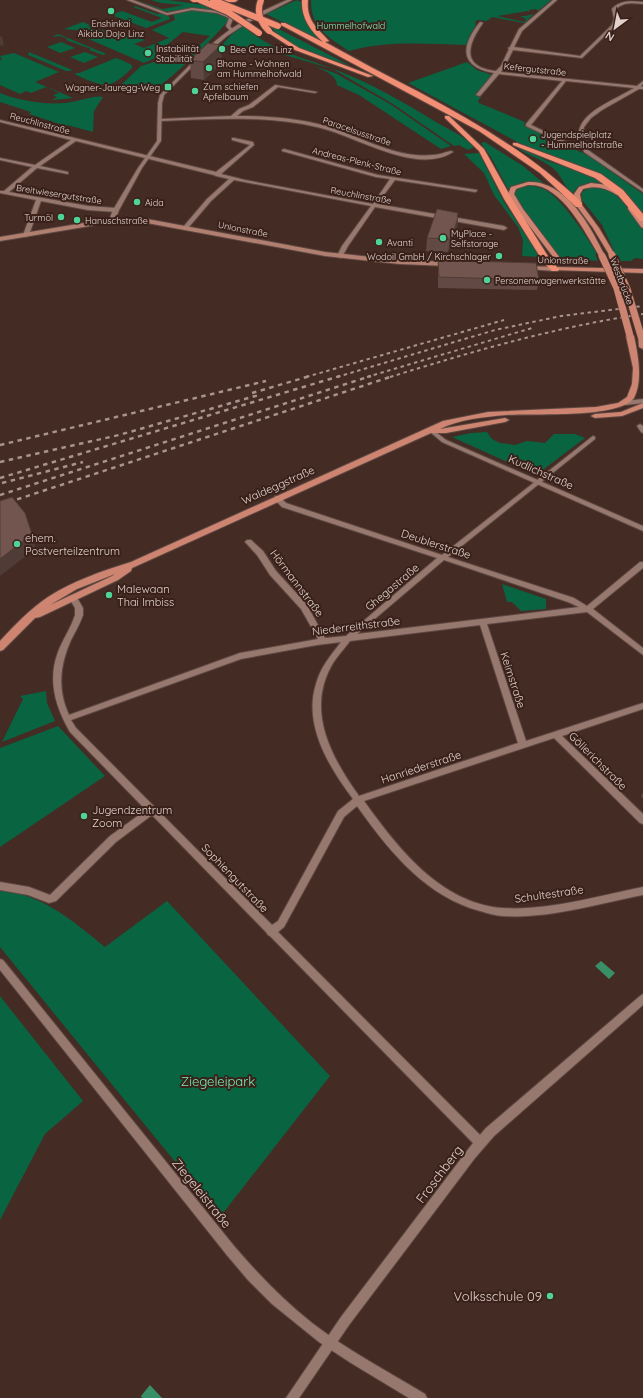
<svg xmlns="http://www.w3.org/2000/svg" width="643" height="1398" font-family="Quicksand,sans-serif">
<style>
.green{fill:#096442}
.water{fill:#399068}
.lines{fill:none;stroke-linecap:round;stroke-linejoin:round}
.minor-casing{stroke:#5e4842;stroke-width:2}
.tertiary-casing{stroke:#5e4842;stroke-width:2}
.secondary-casing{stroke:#5e4842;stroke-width:2}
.primary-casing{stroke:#5e4842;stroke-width:2}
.motorway-casing{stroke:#5e4842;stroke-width:2}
.minor{fill:#96786f;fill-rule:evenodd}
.tertiary{fill:#96786f;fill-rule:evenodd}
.secondary{fill:#b17f70;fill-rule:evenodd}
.primary{fill:#cd8571;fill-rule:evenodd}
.motorway{fill:#f18e73;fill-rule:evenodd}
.rail-far1{stroke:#a8948f;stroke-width:2;stroke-dasharray:3.5 3.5;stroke-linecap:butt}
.rail{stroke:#a8948f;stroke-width:2.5;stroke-dasharray:4.5 4.5;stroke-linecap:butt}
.primary-bridge-casing{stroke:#5e4842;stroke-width:8;stroke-linecap:butt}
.motorway-bridge-casing{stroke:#5e4842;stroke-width:8;stroke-linecap:butt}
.primary-bridge{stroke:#cd8571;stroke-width:7}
.motorway-bridge{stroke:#f18e73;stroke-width:6}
.wall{fill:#624943}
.shaded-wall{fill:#503c37}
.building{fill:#72554e;stroke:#503c37}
.poi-dot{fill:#50d398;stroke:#39211a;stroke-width:1.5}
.labels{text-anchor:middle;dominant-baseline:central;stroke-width:4;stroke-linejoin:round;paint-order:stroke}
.far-poi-label{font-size:9px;fill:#e2d1cd;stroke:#39211a;text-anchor:start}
.far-park-label{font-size:9px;fill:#7cf1b8;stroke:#39211a}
.far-street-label{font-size:9px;fill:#e2d1cd;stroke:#39211a}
.street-label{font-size:11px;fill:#e2d1cd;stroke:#39211a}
.poi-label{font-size:11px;fill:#e2d1cd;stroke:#39211a;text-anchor:start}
.near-park-label{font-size:13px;fill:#7cf1b8;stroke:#39211a}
.near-street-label{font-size:13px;fill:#e2d1cd;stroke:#39211a}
.near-poi-label{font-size:13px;fill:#e2d1cd;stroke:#39211a;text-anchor:end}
</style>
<rect width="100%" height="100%" fill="#442b24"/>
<!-- green -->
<path class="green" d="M151 0H168L210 6 209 8 214 10 191 8 166 12 139 2 142 1 141 2 163 9 184 5 161 3Z
M297 0 301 2C302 21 311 30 325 43L266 14Z
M311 0H551L538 11 536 9 529 10V12L528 11 497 16 524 22 526 19 520 16H525L534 14 524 23 492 17 487 21 478 20 475 22 476 25 469 37 467 45C427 44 388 40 349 51 329 38 310 27 311 0Z
M135 6 157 14C161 13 169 13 170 19L146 28 114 16 116 15 113 14 122 11 152 22 162 18 133 7Z
M194 9 218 13 229 19C224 29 166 84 156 88 145 92 130 88 120 86L141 66 154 62 167 55 185 58 210 36 183 32 163 48 157 57 144 63 84 37 87 34 85 31 64 29 83 22 90 25 88 26 112 33 110 35 120 38 129 34 145 40 134 44 144 48 169 38 152 30 175 20 173 13Z
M269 24 351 66C327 57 282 47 269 24Z
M243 26C271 51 305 58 339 71 372 84 405 103 436 122 448 129 464 136 474 147L468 150 459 145 454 146 393 104 333 69 264 49 222 45 231 35Z
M58 34 126 62 132 65V68C109 91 104 87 76 75L75 73H79L116 58 106 54 103 55 89 50 91 49 66 40 68 39 60 36 52 37Z
M61 42 75 48 60 53 47 47Z
M29 52 70 69 72 71H66L28 55Z
M85 52 98 57 84 63 70 57Z
M14 53 59 72 35 82 73 98 52 100 57 97 53 95 59 93 46 87 31 93 26 91 20 94 0 85V60H2L0 56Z
M467 62 477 70 492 75 475 95 481 97 478 101 479 103 525 122 524 125 589 156 643 194V214L627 196 601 175 521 144 408 83Z
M314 66 335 73 390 104 451 146 441 149 359 95 337 85C337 75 323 70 314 66Z
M0 93C17 100 45 105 64 103 73 103 97 94 103 97L94 111 93 132 67 125 66 126 29 114 31 112 0 102Z
M485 142 523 166 547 186 523 182 508 189 491 157 481 143Z
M517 148 538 155 545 160 597 178 608 185C597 183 578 180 573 194 564 186 561 175 554 169 542 159 529 156 517 148Z
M479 153 504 202 539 255 538 257 522 256 523 240 518 227 494 195 484 173 464 154Z
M529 186C537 186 543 188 550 193 564 203 588 238 597 254H595L598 261 560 257 536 227 514 195V192L517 188Z
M591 187H603L617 194 643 229V259L635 258 631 261H621L618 255H616L602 225 582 200V192Z
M487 432 492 439 500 443 515 445 527 441 545 443 554 434H575L585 438 536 475 452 437 471 433Z
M502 584 546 599V609L521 611 512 602H507Z
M46 691 47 703 55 721 2 742 23 699 20 696Z
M58 726 105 776 0 847V748Z
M0 890C43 895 72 920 105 947L167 901 330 1076 220 1217 0 947Z
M0 996 83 1101 45 1134 0 1220Z"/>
<!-- water -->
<path class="water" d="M601 961 615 973 609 979 595 966Z
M150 1385 162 1398H142L141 1396Z"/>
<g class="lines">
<!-- minor casing -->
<g class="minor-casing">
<path id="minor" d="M127 0H133L167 13 192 8 218 11 232 16 233 19 230 26 233 30 230 31 226 26 229 18 217 13 192 10 167 15Z
M553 0H557L522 31 514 47 580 56 612 25 614 19 612 9C620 0 632 1 643 2V4C633 3 623 2 616 9L618 19 615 26 582 58 513 50 505 66 501 72 637 86 643 81V84L641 86 643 87V89H639L602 110 591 118 584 127 583 138 588 150 643 189V192L584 152 583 148 568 146 526 126V124L562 81 499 74 480 96 476 95 494 73C460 67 460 47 480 22L483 23C467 45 461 67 496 71L501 66 509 49 508 48 510 47 519 29ZM566 81 634 88C614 101 568 115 581 145L571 144 531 125Z
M275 85 317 92 315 93 278 87 253 107 243 111 237 116C265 116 295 118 322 125 359 135 394 159 433 155 439 155 445 152 451 151L453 152C416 176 355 135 317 127 266 115 212 119 160 121L158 120 160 119 231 116 239 109 249 105Z
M0 120 216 172 250 145 232 140V138H234L253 142 254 145 221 174 245 180 373 204 390 179 376 177 282 151V150L284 149 378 175 477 190V191L475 192 395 180 377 204 504 226 507 228 504 230 375 207 348 246 342 257 340 258 337 256 342 246 371 206 234 180 211 201 188 228H184V226L207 199 229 179 216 176 214 175 76 141 40 166 68 172V174L37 168 9 192 88 206 116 208 119 210 116 212 88 210 41 201 29 235 26 237 23 235 36 200 0 193V191H4L32 167 0 160V158L35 165 71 140 0 122Z
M643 399V403L625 405 622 403 625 401Z
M640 424 643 426V433L641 432 637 426Z
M593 436 595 437V439L448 557 574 598 587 606 640 562H643V568L593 609 643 648V655L587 612 487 624 526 741 643 703V709L562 736 643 814V824L640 823 554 738 364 801C397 847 440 903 502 908 548 911 598 896 643 887V895C597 904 549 919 502 916 491 915 481 911 470 908 420 890 387 848 357 806L344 817 284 927 278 932 480 1135 486 1128 640 996 643 994V1005L494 1136 475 1158 349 1325 299 1398H286L341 1317 473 1143 270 936 268 935 266 932 152 815 116 842 56 901 49 903 28 895 0 890V882L29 887 50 895 110 836 146 810 70 732C56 708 47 681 58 652 63 639 71 628 75 615V608L69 598 73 595 76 596 83 608V615C80 624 75 632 71 640 60 665 57 689 69 715L240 653 318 639 301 609 270 575 257 555 247 544 245 542 247 540H251L263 551 276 571 307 605 325 638 346 636 437 558 282 507 275 500V496H279L286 503 442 555ZM444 560 568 602 579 607 357 634ZM480 625 518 743 359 796C331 757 305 710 333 663 338 655 345 648 350 641ZM341 642C331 655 320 668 316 684 303 725 329 767 353 799L338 811 278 921 272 925 76 728 71 720 241 659 317 645Z"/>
</g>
<!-- tertiary casing -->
<g class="tertiary-casing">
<path id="tertiary" d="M287 0H292L247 23 227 36 207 53 204 52C226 28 257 13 287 0Z
M197 58 200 59 164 95 162 103 161 141 142 168 119 210 115 220 110 221 109 220 113 210 138 168 157 141 158 103 160 95Z
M432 429 446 440 643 526V531L442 442 430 432 429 431Z
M0 959 3 960 234 1246C258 1274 283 1300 312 1323 347 1350 387 1371 425 1394L427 1398H409L351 1363 319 1342 272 1304 248 1280 226 1254 0 970Z"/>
</g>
<!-- secondary casing -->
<g class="secondary-casing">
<path id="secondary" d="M108 219H147L325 252 399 260 448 262 451 264 448 266 399 264 325 256 147 223H108L0 241V237Z
M526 266 555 267 558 269 555 271 524 269 523 268Z"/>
</g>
<!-- primary casing -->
<g class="primary-casing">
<path id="primary" d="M528 182C533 182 538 182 543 184 573 193 592 230 605 256L604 257H600C586 234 561 182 528 185 524 186 519 188 516 189L514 194 523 209 560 258 562 264 557 265 554 258 518 211 508 194 511 187Z
M591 183 608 185 622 194 617 195C606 188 596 185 583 189L580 194 582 205 599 228 615 255 614 256H610L593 228 576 205 574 194 579 187Z
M628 207H632L643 221V228L641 227 628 209Z
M555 267 643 269V273L553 270V268Z
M627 334 634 336C638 355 643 380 634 398 619 419 532 413 506 415 484 417 460 419 440 429L505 418 509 420 505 422 446 433H431L132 568 131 571 118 580 40 617 35 618 3 650 0 651V641C15 625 30 609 48 597 73 581 102 571 131 562L443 421 488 412 596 407 618 403 627 397 632 384 633 368 626 336ZM115 574 112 576 50 605 77 589Z
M638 334H643V349L639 347Z
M643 403V408L622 416 595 418 591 416 595 414 621 412Z"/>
</g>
<!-- motorway casing -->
<g class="motorway-casing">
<path id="motorway" d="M190 0H238L235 2H193Z
M302 0H308C306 20 317 28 329 41L325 42C356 59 387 76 419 92 478 124 534 156 582 203V207H576L540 173 479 131 281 25V23H285L323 42C310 30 301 18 302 0Z
M269 29 299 48 373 76 368 77 295 50 267 32 266 31Z
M445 116H449L484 149 512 199 551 261 559 269 558 271H552L544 263 504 199 479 151 445 118Z
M513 143H517L601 174 623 190 643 214V221H640L617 194 595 178 513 145Z"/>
</g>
<!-- minor -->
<use href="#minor" class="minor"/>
<!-- tertiary -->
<use href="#tertiary" class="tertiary"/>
<!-- secondary -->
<use href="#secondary" class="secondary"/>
<!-- primary -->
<use href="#primary" class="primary"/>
<!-- motorway -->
<use href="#motorway" class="motorway"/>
<!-- rail-far1 -->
<path class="rail-far1" d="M306 377 504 320
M337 377 495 330 561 316 643 306
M367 377 532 328
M390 377C474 351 556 327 643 314"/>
<!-- rail -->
<path class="rail" d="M252 393 310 376
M0 445 266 381
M0 462 119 435 259 395
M0 478 340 376
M2 483 83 462
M0 495 371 376
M0 505 393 376"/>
<!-- primary-bridge casing -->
<g class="primary-bridge-casing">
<path id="primary-bridge" d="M612 255 627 289 641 336
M602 256 617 288 630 336"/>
</g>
<!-- motorway-bridge casing -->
<g class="motorway-bridge-casing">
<path id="motorway-bridge" d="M200 0 228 12 259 33
M213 0 278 26
M261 0C256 12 260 22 269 31"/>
</g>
<!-- primary-bridge -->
<use href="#primary-bridge" class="primary-bridge"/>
<!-- motorway-bridge -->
<use href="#motorway-bridge" class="motorway-bridge"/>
</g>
<!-- wall -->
<path class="wall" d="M190 60 222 62 204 80 191 78Z
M458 213 457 230 452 247H450L448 252 426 251 427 238Z
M438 260 539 280 537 290 438 288Z
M643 792V798L641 797Z"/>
<!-- shaded-wall -->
<path class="shaded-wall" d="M2 36 4 45 0 46V37Z
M221 45 222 62 204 80 203 62Z
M458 213 457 230 452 247 453 234Z
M451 234 450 247 448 252 450 239Z
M32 534 36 548 0 576V559Z"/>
<!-- building -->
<path class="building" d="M208 43 221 45 203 62 190 60Z
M437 209 458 213 457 217H458L453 234H451L450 239 427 238Z
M438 260 536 263 539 280 439 277Z
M12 497 25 513 32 534 0 559V501Z"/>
<!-- markers -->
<g class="poi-dot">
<circle cx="111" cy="11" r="4"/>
<circle cx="222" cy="49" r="4"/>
<circle cx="148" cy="53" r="4"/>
<circle cx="209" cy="68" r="4"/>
<rect x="164" y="83" width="8" height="8" rx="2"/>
<circle cx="195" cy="91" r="4"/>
<circle cx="533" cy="139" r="4"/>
<circle cx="137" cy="202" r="4"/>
<circle cx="61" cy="217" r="4"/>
<circle cx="77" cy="220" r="4"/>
<circle cx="443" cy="238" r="4"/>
<circle cx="379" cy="242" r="4"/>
<circle cx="499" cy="256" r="4"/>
<circle cx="487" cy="280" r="4"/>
<circle cx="17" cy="544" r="4"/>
<circle cx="109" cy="595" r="4"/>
<circle cx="84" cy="816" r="4"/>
<circle cx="550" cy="1296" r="4"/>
</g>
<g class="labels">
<!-- far-poi labels -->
<g class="far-poi-label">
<text x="111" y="23" text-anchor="middle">Enshinkai<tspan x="111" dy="10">Aikido Dojo Linz</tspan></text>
<text x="156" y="48">Instabilität<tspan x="156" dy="10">Stabilität</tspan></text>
<text x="230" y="49">Bee Green Linz</text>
<text x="217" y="63">Bhome - Wohnen<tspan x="217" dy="10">am Hummelhofwald</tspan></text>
<text x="203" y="86">Zum schiefen<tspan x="203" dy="10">Apfelbaum</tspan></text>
<text x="160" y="87" text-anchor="end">Wagner-Jauregg-Weg</text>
<text x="541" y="134">Jugendspielplatz<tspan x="541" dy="10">- Hummelhofstraße</tspan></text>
<text x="145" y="202">Aida</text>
<text x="53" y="217" text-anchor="end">Turmöl</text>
<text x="85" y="220">Hanuschstraße</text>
<text x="451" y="233">MyPlace -<tspan x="451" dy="10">Selfstorage</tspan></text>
<text x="387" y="242">Avanti</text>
<text x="491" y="256" text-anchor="end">Wodoil GmbH / Kirchschlager</text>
<text x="495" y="280">Personenwagenwerkstätte</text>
</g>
<!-- far-park labels -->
<g class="far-park-label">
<text x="351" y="25">Hummelhofwald</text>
</g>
<!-- far-street labels -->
<g class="far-street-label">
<text transform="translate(535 69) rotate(6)">Kefergutstraße</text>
<text transform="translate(40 123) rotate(15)">Reuchlinstraße</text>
<text transform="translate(357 131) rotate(19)">Paracelsusstraße</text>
<text transform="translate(357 161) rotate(14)">Andreas-Plenk-Straße</text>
<text transform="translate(59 194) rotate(9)">Breitwiesergutstraße</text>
<text transform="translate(361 195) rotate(10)">Reuchlinstraße</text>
<text transform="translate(243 229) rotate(11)">Unionstraße</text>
<text transform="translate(563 260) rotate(1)">Unionstraße</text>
<text transform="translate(622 281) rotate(69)">Westbrücke</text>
</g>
<!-- street labels -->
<g class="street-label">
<text transform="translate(541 472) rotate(24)">Kudlichstraße</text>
<text transform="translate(278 485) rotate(-24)">Waldeggstraße</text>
<text transform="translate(436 544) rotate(18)">Deublerstraße</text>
<text transform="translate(297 583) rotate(53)">Hörmannstraße</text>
<text transform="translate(392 587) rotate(-40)">Ghegastraße</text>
<text transform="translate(356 626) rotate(-7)">Niederreithstraße</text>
<text transform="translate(513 680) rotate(72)">Keimstraße</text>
<text transform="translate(598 761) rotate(45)">Göllerichstraße</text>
<text transform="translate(421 767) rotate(-18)">Hanriederstraße</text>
<text transform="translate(235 878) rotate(46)">Sophiengutstraße</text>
<text transform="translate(549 894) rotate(-8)">Schultestraße</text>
</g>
<!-- poi labels -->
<g class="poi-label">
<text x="25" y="538">ehem.<tspan x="25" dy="13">Postverteilzentrum</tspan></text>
<text x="117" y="589">Malewaan<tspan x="117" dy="13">Thai Imbiss</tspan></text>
<text x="92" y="810">Jugendzentrum<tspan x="92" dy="13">Zoom</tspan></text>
</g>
<!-- near-park labels -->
<g class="near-park-label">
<text x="218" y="1081">Ziegeleipark</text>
</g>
<!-- near-street labels -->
<g class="near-street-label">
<text transform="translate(439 1174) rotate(-53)">Froschberg</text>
<text transform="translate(202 1193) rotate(51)">Ziegeleistraße</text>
</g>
<!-- near-poi labels -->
<g class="near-poi-label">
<text x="542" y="1296">Volksschule 09</text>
</g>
</g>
<!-- north arrow -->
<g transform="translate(615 28) rotate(212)" stroke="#39211a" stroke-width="3" paint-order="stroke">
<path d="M0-3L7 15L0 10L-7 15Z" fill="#e2d1cd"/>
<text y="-6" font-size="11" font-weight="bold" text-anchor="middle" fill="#e2d1cd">N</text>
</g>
</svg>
